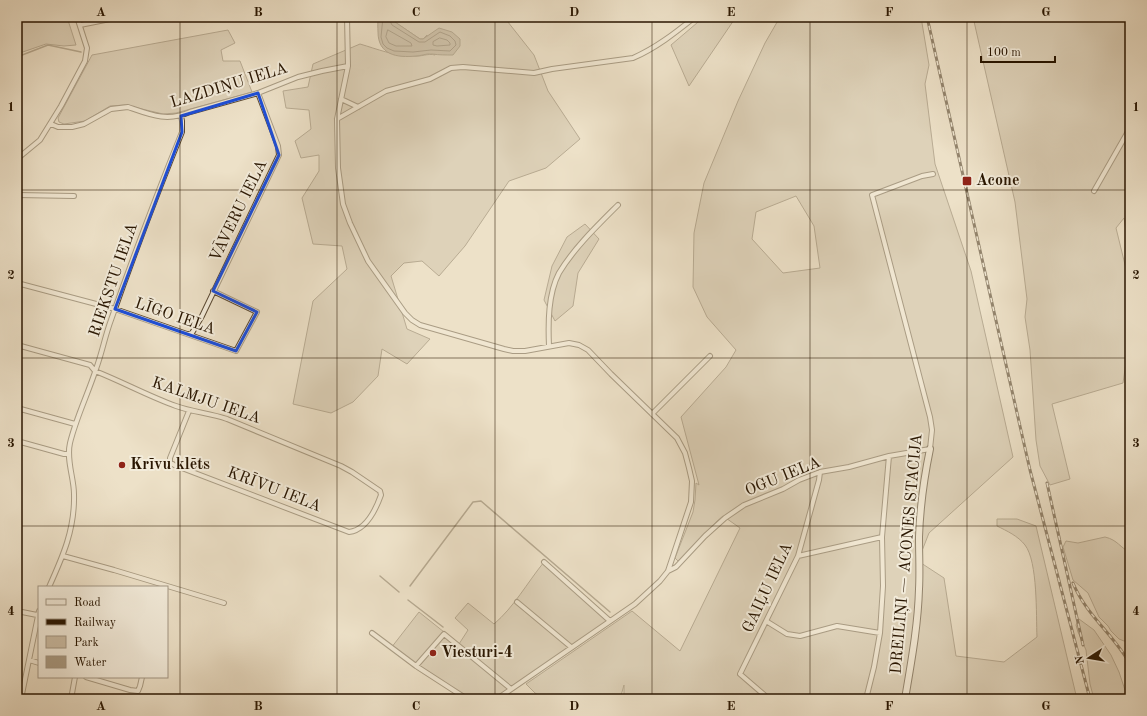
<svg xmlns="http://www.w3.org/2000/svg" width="1147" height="716" font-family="'Old Standard TT',serif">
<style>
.green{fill:#ccbea6;stroke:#7a6a53;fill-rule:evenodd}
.water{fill:#aa9c84;stroke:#76664f}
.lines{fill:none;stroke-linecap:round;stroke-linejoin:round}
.shore{stroke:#695842;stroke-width:1}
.stream{stroke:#76664f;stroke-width:1.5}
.street-casing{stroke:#594832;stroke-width:6}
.secondary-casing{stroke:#281500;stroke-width:8}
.street{stroke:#f3ecdb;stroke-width:4}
.secondary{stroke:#f3ecdb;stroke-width:6}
.rail-casing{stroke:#281500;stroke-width:3}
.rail{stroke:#f3ecdb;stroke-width:1.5;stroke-dasharray:4.5;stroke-linecap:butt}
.marked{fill:none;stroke:#1d4ed8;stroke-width:3;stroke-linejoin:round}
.grid{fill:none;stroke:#281500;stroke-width:1;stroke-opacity:0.55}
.poi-dot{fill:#8f2418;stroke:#f3ecdb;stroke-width:1.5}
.labels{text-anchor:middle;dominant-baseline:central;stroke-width:4;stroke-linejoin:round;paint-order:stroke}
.street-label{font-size:16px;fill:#281500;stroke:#f3ecdb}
.poi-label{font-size:16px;font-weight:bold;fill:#281500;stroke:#f3ecdb;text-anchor:start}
.neatline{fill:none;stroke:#281500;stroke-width:1.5}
.grid-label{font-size:13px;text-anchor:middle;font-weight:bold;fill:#281500}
</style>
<rect width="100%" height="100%" fill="#ede1c8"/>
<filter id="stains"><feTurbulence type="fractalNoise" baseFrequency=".005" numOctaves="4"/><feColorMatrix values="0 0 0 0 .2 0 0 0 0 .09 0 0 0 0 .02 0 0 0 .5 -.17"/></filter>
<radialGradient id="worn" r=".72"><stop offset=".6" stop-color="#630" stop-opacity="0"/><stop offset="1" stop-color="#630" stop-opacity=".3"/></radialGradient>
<!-- green -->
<path class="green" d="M17 17H67L76 45 64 46 46 44 17 54Z
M392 17H504L534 55 548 91 580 139 546 168 509 181 465 246 439 276 422 261 404 263 391 276 407 329 430 339 407 364 382 349 378 376 353 402 331 413 293 404 313 301 347 269 342 246 313 244 302 198 319 171V155L301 158 295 141 311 129 309 110 286 108 283 91 308 87 313 64 360 44C377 49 394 56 413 56 421 57 428 53 435 55L427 35 423 39H420L395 22Z
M704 17H736L689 86 671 45Z
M780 17H921L929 65 925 84 935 164 971 271 1013 457 929 533 918 561 944 578 956 656 1004 662 1037 637C1036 615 1038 562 1025 545 1018 536 1007 531 997 526V519H1017L1036 526 1076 695 1025 697 1021 699H624V685L620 699H544L535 693 526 684 632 611 680 651 740 528 723 516 717 521 678 561 675 558 693 512 695 500 696 483 699 485 681 417 726 367 736 350 707 317 693 287 694 233 704 183 738 101 765 43ZM796 196 814 226 820 268 783 273 752 239 756 212Z
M973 17H1130V256L1124 218 1116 228 1130 285V335L1123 383 1052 404 1070 479 1050 485 1040 466 1036 440 1030 350 1025 317 1027 299 1015 202Z
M228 30 235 43 221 50 223 61H240L252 92 176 113 163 114 125 105 110 106 85 121 64 124 59 122 58 118 92 55Z
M585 224 599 239 578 273 573 306 555 321 544 300 552 266 567 237Z
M1105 537C1118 540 1120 548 1130 552V607C1128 614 1129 617 1130 623 1131 628 1130 635 1130 640L1124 641 1119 639 1111 631 1108 626 1099 617 1088 593 1073 580 1063 547 1066 541 1078 543Z
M544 562 610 621 497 699H467L391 648 419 612 459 644 468 630 455 618 468 603 494 624C514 607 527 583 544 562Z
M1079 619 1094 630 1111 655 1119 672 1128 699H1094L1090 684 1086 650 1078 632 1076 625Z"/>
<!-- water -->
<path class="water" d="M379 17H392L395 22 420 39H423L439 28 452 32 460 39V46L453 55C446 55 439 55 432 54 427 53 421 56 416 56 397 58 378 55 378 32 378 27 377 22 379 17Z"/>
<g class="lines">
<!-- shore -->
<path class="shore" d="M383 17 381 37 383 44 387 48 394 51 413 52 431 50 450 51 456 45 455 41 450 36 440 32 425 42H419L392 25 388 17
M388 30 411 43 412 46H396L389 43 386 37Z
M440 38 447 40 450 43V45L437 46 433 45V42Z"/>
<!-- stream -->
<path class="stream" d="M17 57 48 45 81 52
M380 576 399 592
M410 586 473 502 481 501 610 612
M408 600 443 627"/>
<!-- street casing -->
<g class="street-casing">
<path id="street" d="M347 17 348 66 337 119 338 168 343 204 350 223 368 261 405 313 412 320 420 325 504 349 513 351H525L569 343 579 345 588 350 611 374 677 438 685 453 689 468 692 481 691 502 668 571 660 581 635 604 497 699
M80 25 120 17
M341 99 358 107
M337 119 386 91 430 79 451 68 463 67 534 73 552 69 633 58C656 48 675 33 695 17
M51 124 58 127H72L84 124 111 109 128 107C151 115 167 122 190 112L258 93 298 77 322 71 348 66
M17 159 40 140 61 106 85 61 87 48 77 17
M1094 191 1130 128
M17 195 74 196
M17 283 115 309 236 351 257 312 213 291
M189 334 192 333 202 316 279 155 278 146 258 93
M17 345 90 365 95 371C123 382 148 396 176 406 192 412 210 413 227 419L341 466 352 472 380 491 381 495C376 509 367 530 349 532L174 465 170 462V458L189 411
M549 346C548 323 548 294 559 273 574 248 597 226 618 205
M17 408 75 424
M652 414 710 356
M17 441 64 454H69
M63 556 114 570 224 603
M798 556 882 537
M544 562 610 621
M668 571 676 567 705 536 725 518 744 505 783 489 799 480 820 472 849 467 889 456 930 449 932 430 930 417 872 195 922 176 933 174
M49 587C63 556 75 529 74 494 74 478 66 460 70 443 76 418 88 394 96 369 102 353 105 336 111 320 133 257 157 194 182 132V121L181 116
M517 602 571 647
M17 611 37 615
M766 621 787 634 800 636 837 626 880 633
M372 633 416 666 467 699
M29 660 39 663
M416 666 444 634 511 689
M86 677 130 690 138 691 140 686 142 677
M21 699 39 611
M71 699 75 677
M769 699 740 674 798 556 819 480 820 472
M866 699 874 667 880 633 883 586 882 537 889 456"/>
</g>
<!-- secondary casing -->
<g class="secondary-casing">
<path id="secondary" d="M905 699C911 663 918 626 919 589 920 572 919 555 919 537 920 507 924 478 930 449"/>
</g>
<!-- street -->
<use href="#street" class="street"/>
<!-- secondary -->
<use href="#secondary" class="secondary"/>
<!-- rail casing -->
<g class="rail-casing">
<path id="rail" d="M927 17 1030 470 1090 699
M1047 483 1083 645
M1073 583C1086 615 1114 635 1130 664"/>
</g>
<!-- rail -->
<use href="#rail" class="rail"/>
</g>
<!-- marked area -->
<path d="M0 0H1147V716H0ZM258 93 279 155 213 291 257 312 236 351 115 309 182 132 181 116Z" fill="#ede1c8" fill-opacity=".55" fill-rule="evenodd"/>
<path class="marked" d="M258 93 279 155 213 291 257 312 236 351 115 309 182 132 181 116Z"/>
<!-- grid -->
<path class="grid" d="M180 17V699M337 17V699M495 17V699M652 17V699M810 17V699M967 17V699M17 190H1130M17 358H1130M17 526H1130"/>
<!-- markers -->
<g class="poi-dot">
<rect x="962" y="176" width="10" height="10" rx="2"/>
<circle cx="122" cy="465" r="4"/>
<circle cx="433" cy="653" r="4"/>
</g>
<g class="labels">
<!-- street labels -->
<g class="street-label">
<text transform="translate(229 86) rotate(-17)">LAZDIŅU IELA</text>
<text transform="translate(239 211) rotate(-64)">VĀVERU IELA</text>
<text transform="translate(114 280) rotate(-71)">RIEKSTU IELA</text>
<text transform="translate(175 317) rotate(19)">LĪGO IELA</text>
<text transform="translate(206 401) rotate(19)">KALMJU IELA</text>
<text transform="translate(783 477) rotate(-22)">OGU IELA</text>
<text transform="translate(274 490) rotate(21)">KRĪVU IELA</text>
<text transform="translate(907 554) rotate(-85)">DREILIŅI — ACONES STACIJA</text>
<text transform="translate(768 588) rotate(-65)">GAIĻU IELA</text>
</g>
<!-- poi labels -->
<g class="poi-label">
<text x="976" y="181">Acone</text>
<text x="130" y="465">Krīvu klēts</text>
<text x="441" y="653">Viesturi-4</text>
</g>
</g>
<!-- margin -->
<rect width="1147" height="716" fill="none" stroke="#ede1c8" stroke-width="44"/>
<!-- legend -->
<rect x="38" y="586" width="130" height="92" fill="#f3ecdb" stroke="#a29683"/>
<rect x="46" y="599" width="20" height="6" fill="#f3ecdb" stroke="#a29683"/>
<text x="74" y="606" font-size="12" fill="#281500">Road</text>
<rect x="46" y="619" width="20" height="6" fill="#281500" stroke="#a29683"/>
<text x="74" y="626" font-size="12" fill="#281500">Railway</text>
<rect x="46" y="636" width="20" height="12" fill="#ccbea6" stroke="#a29683"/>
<text x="74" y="646" font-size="12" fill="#281500">Park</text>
<rect x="46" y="656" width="20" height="12" fill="#aa9c84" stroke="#a29683"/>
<text x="74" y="666" font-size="12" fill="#281500">Water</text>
<!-- north arrow -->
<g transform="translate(1089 658) rotate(258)" stroke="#f3ecdb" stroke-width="3" paint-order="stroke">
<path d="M0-3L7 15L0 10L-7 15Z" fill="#281500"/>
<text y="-6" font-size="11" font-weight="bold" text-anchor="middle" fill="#281500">N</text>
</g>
<!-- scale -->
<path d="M981 56v6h74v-6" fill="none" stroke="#281500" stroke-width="2"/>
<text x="987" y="56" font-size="12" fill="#281500" stroke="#f3ecdb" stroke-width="3" paint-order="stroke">100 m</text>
<rect x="22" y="22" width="1103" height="672" class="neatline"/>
<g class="grid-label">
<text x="101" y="16">A</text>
<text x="258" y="16">B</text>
<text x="416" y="16">C</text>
<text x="574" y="16">D</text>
<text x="731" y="16">E</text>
<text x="889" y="16">F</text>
<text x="1046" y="16">G</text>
<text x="11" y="111">1</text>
<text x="1136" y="111">1</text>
<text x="11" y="279">2</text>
<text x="1136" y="279">2</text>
<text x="11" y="447">3</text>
<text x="1136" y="447">3</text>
<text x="11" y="615">4</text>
<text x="1136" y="615">4</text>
<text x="101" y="710">A</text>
<text x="258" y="710">B</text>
<text x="416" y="710">C</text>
<text x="574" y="710">D</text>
<text x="731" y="710">E</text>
<text x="889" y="710">F</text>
<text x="1046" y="710">G</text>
</g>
<rect width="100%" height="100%" filter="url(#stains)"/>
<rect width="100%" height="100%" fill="url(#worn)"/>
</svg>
